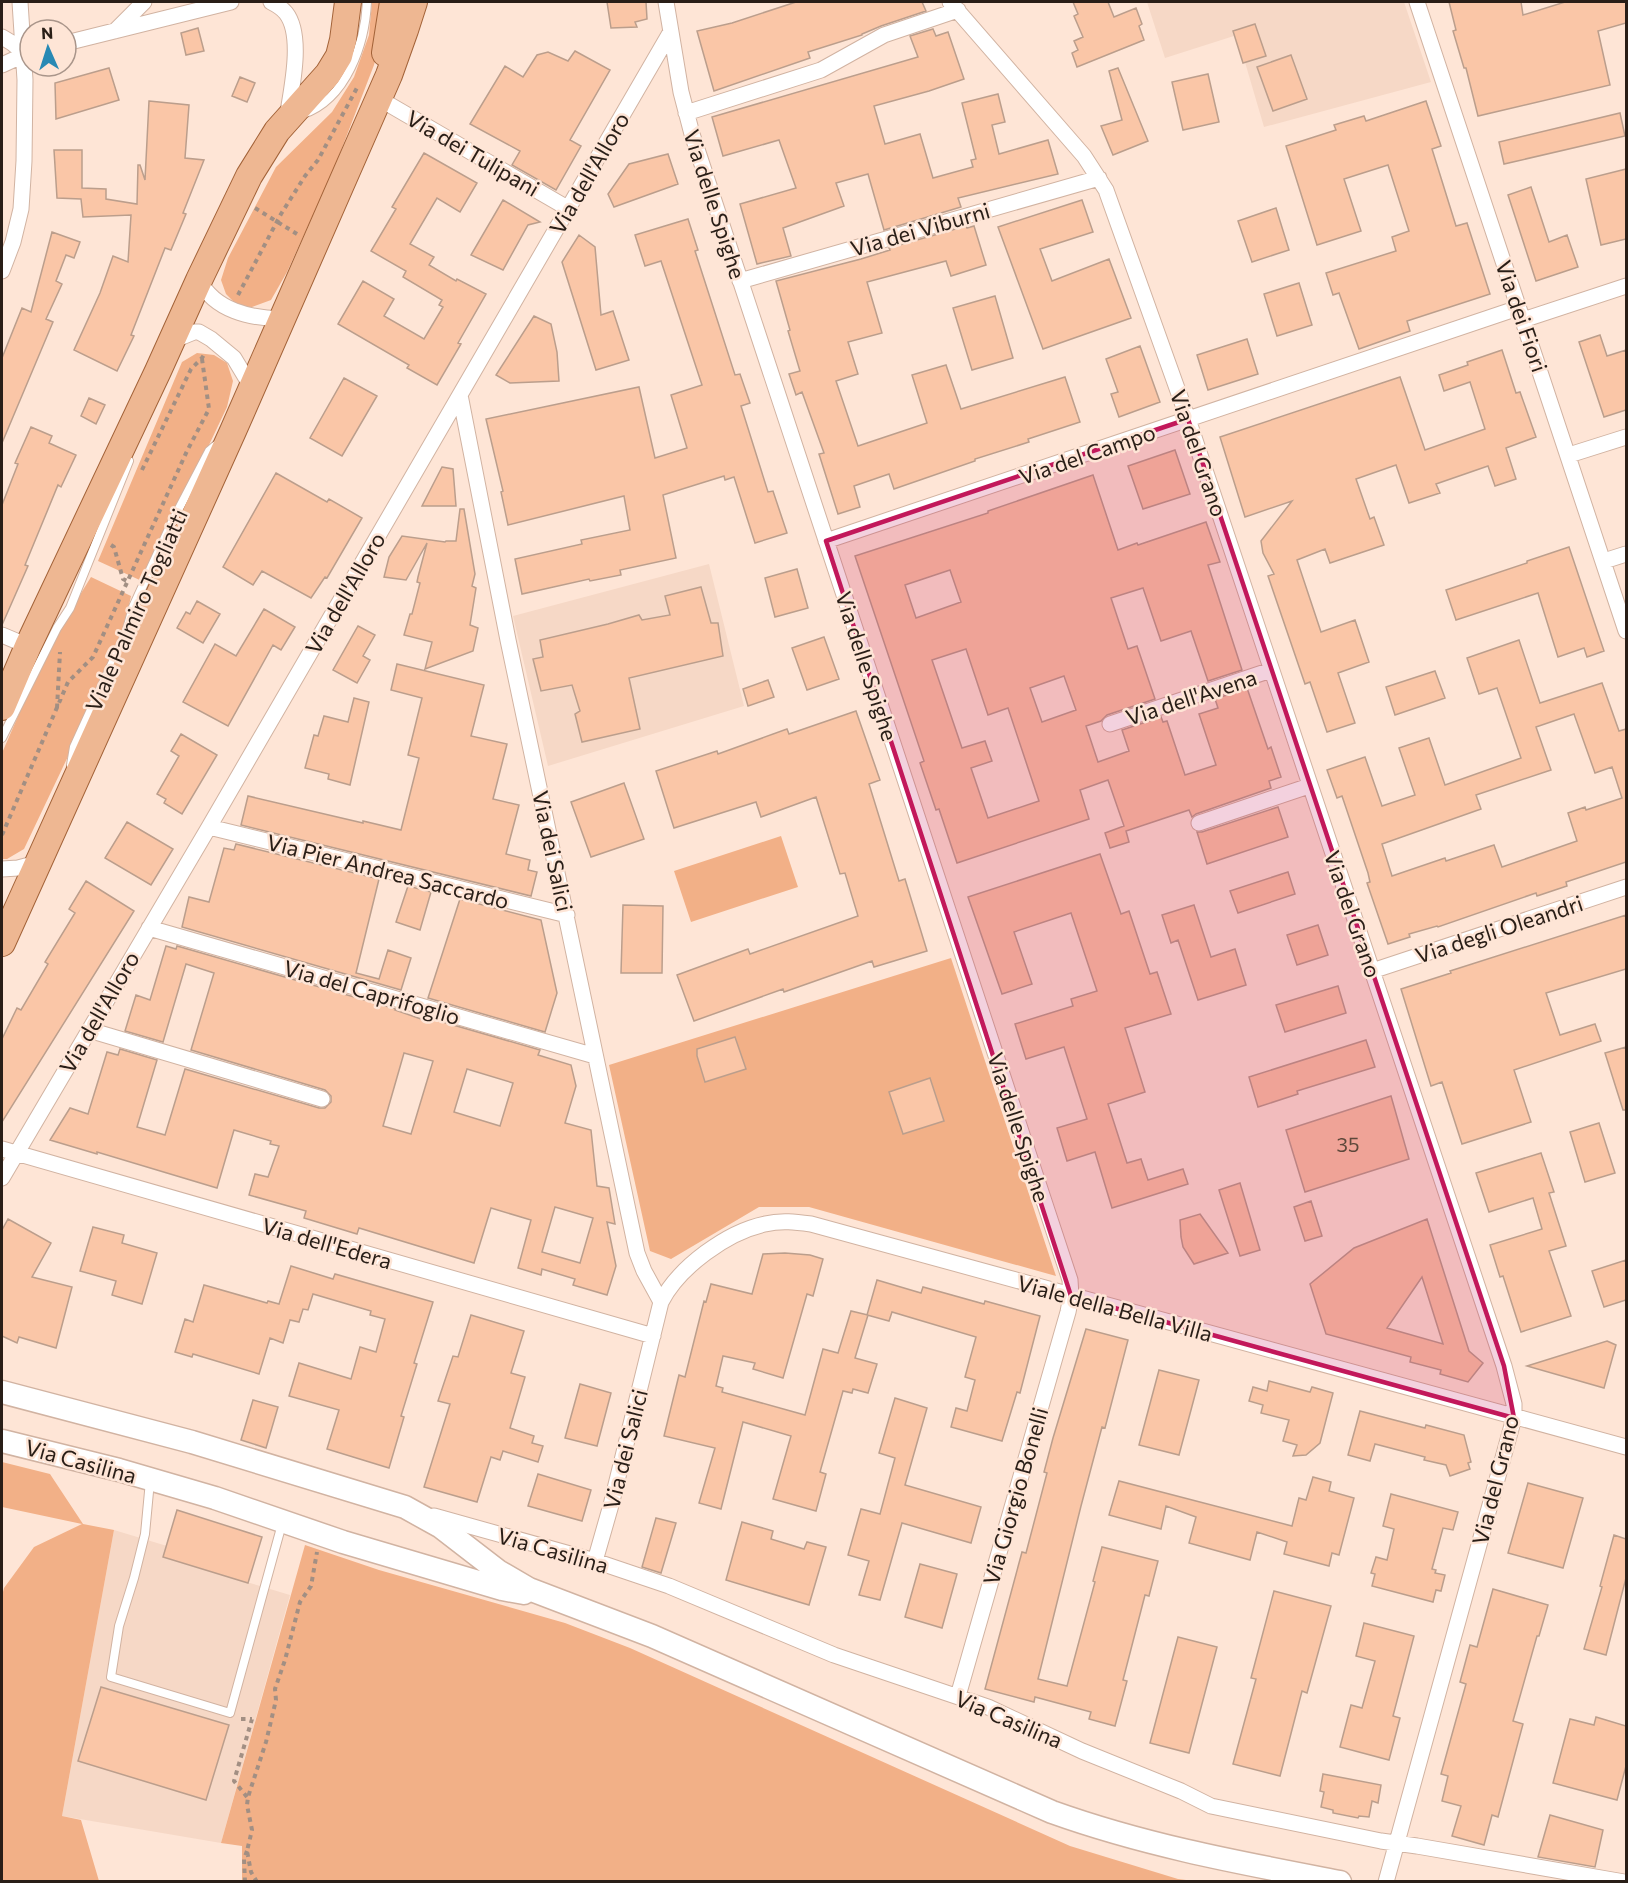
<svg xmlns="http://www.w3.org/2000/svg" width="1628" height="1883" font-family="Commissioner,sans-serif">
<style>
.built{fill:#f6d8c6}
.green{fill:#f2b087}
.building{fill:#fac6a7;stroke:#bb9e8c;stroke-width:1.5;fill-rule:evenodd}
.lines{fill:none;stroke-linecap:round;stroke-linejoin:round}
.lane-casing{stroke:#d1b3a2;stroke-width:10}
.street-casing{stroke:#d1b3a2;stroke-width:17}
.secondary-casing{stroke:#d1b3a2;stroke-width:25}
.primary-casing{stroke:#a26238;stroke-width:28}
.path{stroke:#a28f83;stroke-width:4;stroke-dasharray:4.5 4.5;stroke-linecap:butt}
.lane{stroke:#fff;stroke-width:8}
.street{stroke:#fff;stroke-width:15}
.secondary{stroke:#fff;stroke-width:22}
.primary{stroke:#eeb792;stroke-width:26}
.marked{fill:#c2185b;fill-opacity:0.2;stroke:#c2185b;stroke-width:4.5;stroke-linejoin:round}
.labels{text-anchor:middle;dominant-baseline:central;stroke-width:5;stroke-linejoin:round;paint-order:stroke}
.number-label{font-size:20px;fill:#5d483b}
.street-label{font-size:22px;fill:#291e17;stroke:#fee5d6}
</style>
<rect width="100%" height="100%" fill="#fee5d6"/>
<!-- built -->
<path class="built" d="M1147 2H1404L1431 82 1264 127 1237 35 1165 58Z
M709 564 744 706 548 766 513 616Z
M114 1530 167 1546 163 1557 290 1595 221 1843 62 1816Z"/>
<!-- green -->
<path class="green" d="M372 2H387L385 21 374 65 333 171 287 272 271 300 252 307H239L226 294 221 280 228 258 276 167 332 112 354 77 369 35Z
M197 353 214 355 227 363 233 381 227 407 144 582 98 561 182 362Z
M91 577 131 596 120 647 24 849 7 859H2V753L49 645Z
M781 836 798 887 691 922 674 871Z
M951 958 1056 1276 809 1207H759L671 1259 650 1251 609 1065Z
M2 1462 50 1474 83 1524 114 1530 62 1816 81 1820 99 1881H2V1596L4 1588 34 1547 82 1524 2 1507Z
M305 1545 379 1570 565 1623 630 1648 1070 1846 1178 1879 1194 1881H242V1846L221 1843Z"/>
<!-- building -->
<path class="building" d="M607 2H646L647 19 635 22 637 27 611 28Z
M796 2H922L926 11 881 26 862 34V35L808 52 810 58 714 91 697 31 732 23Z
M1073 2H1108L1114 17 1136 8 1142 24 1139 26 1144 40 1077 67 1072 53 1078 50 1074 41 1083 37 1074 16 1078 14Z
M1449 2H1521L1523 15 1565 2H1626V23L1598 31 1610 85 1478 116 1466 68H1464L1453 31 1456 30Z
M1255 24 1266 56 1243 63 1233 31Z
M198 28 204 51 186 55 181 33Z
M933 29 936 36 948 32 964 79 929 91 874 106 885 144 920 134 933 178 973 167 971 160 976 159 962 103 998 94 1005 122 992 125 999 154 1048 140 1058 174 958 198 961 207 884 230 868 174 836 183 844 206 783 228 791 256 757 264 740 204 796 188 779 140 723 156 712 117 918 57 910 36Z
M575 51 610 70 570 140 581 146 556 190 512 165 520 151 470 124 505 66 523 77 537 55 548 52 568 61Z
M1291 55 1307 99 1273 111 1257 67Z
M109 68 119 100 56 119 55 83Z
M1118 68 1148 141 1113 155 1101 126 1122 120 1109 71Z
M1208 74 1219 122 1183 130 1172 82Z
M240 77 255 83 247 102 232 96Z
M149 101 189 105 185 158 204 160 183 213 186 214 171 250 165 248 131 335 134 336 117 371 74 350 100 293 113 256 128 262 131 215 83 217 81 199 57 198 54 150H82V188L106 189V199L137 204 138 165H140L145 180Z
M1426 101 1441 146 1432 149 1456 226 1467 223 1490 294 1407 321 1410 331 1359 349 1339 293 1333 295 1326 273 1396 251 1392 237 1409 231 1388 165 1344 179 1361 231 1317 245 1286 146 1336 130 1334 125 1364 116 1366 121Z
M1620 113 1625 136 1504 164 1499 142Z
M424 153 477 183 460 212 437 198 410 244 434 257 429 265 456 281 457 279 486 294 458 343 461 344 437 385 407 368 409 365 338 324 363 281 394 299 384 316 424 339 443 307 439 305 442 300 403 277 406 271 371 251 396 209 392 207Z
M668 154 678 184 614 207 608 194 629 164Z
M1626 169V239L1601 245 1586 179Z
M1531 187 1549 242 1567 235 1578 267 1536 281 1508 195Z
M503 200 540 222 528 225 503 270 471 255Z
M1082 200 1093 232 1040 249 1052 281 1109 259 1131 318 1043 349 998 227Z
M1276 208 1289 250 1252 262 1238 221Z
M688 219 698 250 695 251 735 375 740 374 750 403 741 406 768 492 773 491 787 533 755 543 734 477 725 480 724 476 663 495 676 558 620 570 621 575 590 581 589 579 522 594 515 559 582 544 581 540 630 530 624 496 508 525 501 492 503 491 486 419 639 387 655 458 687 448 671 395 702 385 661 261 645 266 635 235Z
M966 226 967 228 974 226 986 265 951 276 946 261 867 282 882 333 848 342 858 374 836 381 858 446 927 423 912 375 946 365 961 409 1065 377 1080 422 1028 439 1029 442 975 459V461L894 489 889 474 854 486 860 507 838 514 819 454 824 453 802 392 796 395 789 374 800 371 788 331 790 330 776 281 861 259 890 250 889 248Z
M52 232 80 242 74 258 66 255 56 281 62 284 46 319 53 322 2 443V358L22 308 31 312Z
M579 235 595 247 601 315 613 311 629 360 596 370 562 262Z
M1299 283 1312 325 1277 336 1264 294Z
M995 296 1013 358 972 370 953 308Z
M534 316 551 324 557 352 559 381 510 383 496 375Z
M1600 335 1607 356 1626 350V410L1604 417 1579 342Z
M1247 339 1258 374 1208 390 1197 355Z
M1140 346 1160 402 1119 417 1111 394 1118 392 1106 359Z
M1502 350 1516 393 1520 392 1536 437 1506 448 1516 479 1495 486 1488 466 1436 484 1440 493 1409 503 1396 465 1356 479 1370 519 1374 517 1384 545 1330 563 1325 549 1297 560 1321 632 1355 620 1369 662 1338 673 1355 723 1327 732 1310 682 1305 684 1268 576 1274 574 1263 553 1261 541 1292 501 1245 517 1220 437 1400 377 1425 450 1485 429 1470 382 1444 391 1439 375 1468 365 1467 362Z
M344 378 377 396 342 456 310 438Z
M89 398 105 405 96 424 81 416Z
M31 427 52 436 49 443 76 455 61 487 58 485 25 565 28 566 2 625V505L18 464 15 463Z
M1175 450 1190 494 1143 509 1128 466Z
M442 467 453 469 456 506H422Z
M276 473 327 502 329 499 362 518 327 578 325 577 311 598 262 571 253 585 223 567Z
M1093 475 1118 550 1137 543 1138 545 1206 522 1220 562 1208 565 1242 670 1208 681 1191 631 1161 641 1143 588 1111 598 1128 649 1137 646 1155 699 1107 715 1101 721 1086 726 1098 762 1129 751 1122 730 1161 717 1163 722 1167 721 1185 775 1216 765 1199 714 1218 708 1215 699 1247 688 1268 749 1271 747 1281 777 1269 781 1271 788 1196 814 1192 817 1189 810 1126 831 1129 842 1110 848 1105 833 1124 826 1108 780 1080 790 1089 819 957 863 939 809 936 810 920 763 924 761 855 556 988 513V511ZM950 570 961 602 916 618 905 585ZM966 649 988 715 1008 708 1039 801 988 818 971 768 992 761 985 741 962 748 932 660ZM1064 676 1076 710 1042 722 1030 688Z
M460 509H464L475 574 472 586 476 588 470 625 478 628 473 651 425 669 432 642 404 635 410 614H412L420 583 417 582 418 577 427 543 406 580 384 577 389 557 402 536 445 542 446 541H456Z
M1569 547 1604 651 1587 657 1584 648 1558 657 1538 593 1456 620 1446 590 1527 563V561Z
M797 569 808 608 775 617 765 578Z
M701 587 711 623H718L723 656 629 678 640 729 582 742 575 714 580 711 572 685 541 691 533 659 543 657 540 640 608 624 639 615 642 620 670 615 665 596Z
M197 601 220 614 203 643 177 628 186 612 190 614Z
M264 609 295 627 281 650 273 645 228 726 183 702 215 644 236 656Z
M358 626 375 635 363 656 370 660 357 683 333 670Z
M824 637 839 679 807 690 792 648Z
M1519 640 1540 703 1602 683 1619 731 1626 729V862L1566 882 1567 886 1537 896 1536 893 1438 927 1437 926 1409 934 1410 937 1388 944 1367 883 1370 882 1368 873 1342 796 1337 798 1327 770 1365 757 1382 806 1415 795 1399 748 1429 738 1445 785 1521 758 1497 688 1479 694 1467 658ZM1574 714 1595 773 1612 767 1622 798 1586 810 1585 807 1568 813 1577 841 1502 867 1494 845 1446 861 1445 858 1392 876 1382 844 1481 809 1476 795 1551 770 1536 727Z
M397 664 484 685 471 736 507 744 493 799 519 805 506 854 530 860 528 870 537 872 531 896 241 825 248 796 363 823V821L401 830 419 758 408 755 422 698 391 690Z
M1435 671 1445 698 1395 715 1386 687Z
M768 680 774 697 748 706 743 689Z
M354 698 369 702 350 785 328 779 329 774 305 768 314 735 318 736 324 716 348 722Z
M856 711 880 780 869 784 899 881 905 879 927 951 874 967 872 961 784 992 783 989 694 1021 677 975 748 949 750 954 858 916 845 873 840 874 816 797 761 817 756 802 674 828 656 771 717 751 718 754 787 729 789 734Z
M181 734 217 755 182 814 164 803 166 799 157 794 179 756 171 751Z
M624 783 644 839 591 857 571 802Z
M1278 807 1288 837 1207 864 1197 832H1202Z
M127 822 173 849 151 885 105 858Z
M236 844 379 879 356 973 379 979 388 950 411 958 401 990 182 927 189 897 209 902 224 848 234 850Z
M1100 854 1121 914 1129 911 1150 974 1157 972 1171 1014 1125 1028 1145 1092 1108 1104 1127 1163 1141 1159 1148 1180 1183 1169 1188 1184 1112 1208 1095 1152 1067 1161 1057 1128 1087 1119 1064 1047 1026 1059 1015 1024 1073 1006 1071 999 1097 991 1071 913 1014 932 1032 984 1002 994 968 897Z
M1288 872 1295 894 1238 913 1230 891Z
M86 881 134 911 2 1122V1039L17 1008 21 1010 48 964 45 962 75 913 69 909Z
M408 886 431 892 420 930 396 922Z
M460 899 541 920 557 993 545 1032 428 998Z
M623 905 663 906 662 973H621Z
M1194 905 1211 957 1235 949 1246 985 1198 1000 1178 940 1171 943 1162 915Z
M1626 915V969L1546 993 1560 1035 1595 1024 1601 1041 1514 1070 1531 1122 1462 1144 1442 1082 1431 1086 1401 989 1451 973 1450 971Z
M1318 925 1328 955 1297 965 1287 935Z
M166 946 176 949 177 946 396 1009 395 1010 421 1019 422 1016 540 1050 538 1055 571 1065 576 1086 565 1123 591 1130 597 1186 609 1188 615 1224 607 1222 616 1266 607 1295 573 1285 575 1279 542 1269 541 1275 518 1268 531 1220 491 1208 474 1263 359 1228 357 1234 304 1218 306 1211 249 1195 255 1174 268 1177 279 1146 270 1144 271 1141 234 1130 217 1188 97 1152V1154L50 1140 70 1108 88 1114 107 1052 118 1055 120 1049 157 1060 137 1127 165 1135 185 1069 319 1108H325L331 1102V1096L325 1090 191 1050 214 973 186 964 163 1042 125 1031 136 995 150 1000ZM404 1053 433 1061 411 1134 383 1126ZM467 1069 513 1083 500 1126 454 1112ZM555 1207 593 1218 580 1263 542 1252Z
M1338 986 1346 1013 1285 1032 1276 1005Z
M735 1037 746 1069 705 1082 697 1056V1049Z
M1366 1040 1375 1067 1297 1091 1298 1094 1258 1107 1249 1077Z
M1626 1047V1110H1623L1605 1053Z
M930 1078 944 1121 903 1134 889 1092Z
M1391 1096 1409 1159 1305 1192 1286 1130Z
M1599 1123 1615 1173 1585 1182 1570 1132Z
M1541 1153 1554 1192 1549 1193 1566 1246 1549 1251 1571 1316 1521 1332 1503 1276 1500 1277 1490 1245 1542 1229 1533 1198 1489 1212 1476 1173Z
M1240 1183 1260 1250 1240 1256 1219 1190Z
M1311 1201 1322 1236 1305 1241 1294 1207Z
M1200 1214 1228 1253 1194 1264 1183 1247 1181 1237 1180 1220Z
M8 1219 51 1243 32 1277 72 1287 56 1348 19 1337 17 1343 2 1336V1230Z
M1427 1219 1469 1351 1483 1363 1468 1382 1440 1374 1441 1370 1410 1362 1411 1357 1326 1334 1310 1284 1354 1248ZM1422 1277 1443 1344 1387 1328Z
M93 1227 124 1235 122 1243 157 1253 142 1304 112 1295 116 1281 80 1271Z
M785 1253 810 1255 823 1259 813 1296 807 1294 783 1378 753 1369 755 1363 723 1356 716 1386 723 1388 722 1392 805 1415 823 1349 838 1353 851 1311 868 1315 855 1358 877 1364 868 1393 853 1389 852 1393 843 1391 820 1472 826 1474 816 1511 773 1499 791 1436 743 1422 721 1509 699 1503 715 1448 664 1436 679 1375 685 1377 704 1301 706 1302 711 1284 752 1294 763 1254Z
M1626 1260V1300L1604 1307 1592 1271Z
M291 1266 333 1279 335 1274 433 1302 414 1363 417 1364 401 1416 404 1417 389 1468 327 1449 339 1410 289 1396 299 1363 351 1379 360 1347 376 1352 385 1319 370 1315 371 1311 313 1294 308 1310 303 1309 299 1322 290 1320 283 1343 270 1338 259 1374 193 1354 192 1357 175 1352 185 1319 193 1322 204 1285 267 1303 268 1301 279 1304Z
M877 1280 921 1293 923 1287 984 1304 985 1301 1040 1316 1020 1393 1017 1392 1002 1441 951 1427 956 1408 967 1411 975 1380 965 1377 976 1337 892 1312 889 1321 867 1315Z
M471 1315 524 1331 511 1373 525 1377 510 1428 534 1436 532 1443 543 1446 538 1462 503 1451 500 1460 491 1457 477 1502 424 1487 450 1404 438 1401 453 1356 458 1357Z
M1086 1329 1128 1340 1105 1428 1102 1427 1081 1506 1038 1679 1067 1686 1095 1582 1093 1581 1102 1547 1158 1561 1149 1596 1145 1595 1123 1680 1127 1681 1115 1726 1089 1719 1091 1712 1035 1697 1034 1702 985 1689 1022 1552 1026 1553 1047 1473 1044 1472 1053 1438Z
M1607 1341 1616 1345 1604 1388 1527 1366Z
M1159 1370 1199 1380 1179 1455 1139 1445Z
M1269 1381 1310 1392 1312 1387 1333 1393 1320 1443 1306 1455 1293 1456 1297 1445 1283 1441 1289 1420 1261 1413 1263 1405 1249 1401 1253 1387 1267 1391Z
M580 1384 611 1393 597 1446 565 1438Z
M895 1398 927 1408 905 1485 981 1507 971 1543 902 1523 880 1600 859 1595 869 1561 848 1555 861 1509 880 1514 895 1458 879 1453Z
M253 1400 278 1407 266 1448 241 1440Z
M1360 1411 1425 1428 1426 1425 1464 1435 1471 1462 1468 1463 1470 1469 1450 1476 1446 1465 1424 1460 1425 1457 1375 1444 1370 1461 1348 1455Z
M538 1474 591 1490 582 1521 528 1506Z
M1313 1477 1331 1482 1329 1491 1354 1498 1339 1555 1332 1553 1329 1566 1284 1554 1287 1542 1257 1532 1250 1560 1189 1543 1196 1517 1166 1506 1161 1529 1109 1515 1119 1481 1292 1526 1299 1498 1306 1500Z
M1528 1483 1583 1498 1563 1568 1508 1553Z
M1391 1494 1458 1512 1453 1530 1443 1528 1432 1569 1436 1570 1435 1573 1445 1575 1441 1591 1436 1590 1433 1602 1372 1586 1375 1574 1371 1573 1376 1557 1387 1560 1394 1529 1383 1526Z
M177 1510 262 1537 248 1583 163 1557Z
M656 1518 676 1523 661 1573 642 1567Z
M742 1522 773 1531 771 1539 804 1549 807 1542 826 1547 809 1605 726 1580Z
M1614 1535 1626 1539V1578L1606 1655 1584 1649 1602 1587 1600 1586Z
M920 1564 957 1574 942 1628 905 1617Z
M1493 1589 1548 1605 1539 1636H1537L1513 1721 1523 1724 1498 1817 1492 1815 1484 1845 1452 1836 1461 1806 1442 1801 1448 1776 1441 1774 1466 1684 1460 1682 1470 1645 1477 1647Z
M1274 1591 1331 1606 1307 1693 1302 1691 1280 1776 1233 1764 1256 1679 1251 1678Z
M1364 1623 1414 1636 1393 1716 1400 1718 1389 1760 1340 1747 1351 1705 1362 1708 1375 1661 1356 1656Z
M1178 1637 1217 1647 1189 1753 1150 1743Z
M101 1687 229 1725 206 1800 78 1761Z
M1596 1717 1626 1726V1766L1617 1800 1553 1783 1570 1719 1594 1725Z
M1323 1774 1381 1785 1378 1803 1372 1801 1369 1817 1359 1816 1358 1818 1333 1813V1810L1321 1807 1324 1792 1320 1791Z
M1550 1815 1603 1830 1595 1867 1538 1857Z"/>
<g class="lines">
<!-- lane casing -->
<g class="lane-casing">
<path id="lane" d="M303 114C347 99 365 43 367 2
M2 738 57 628 70 608 129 461
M71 765 74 747 126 633 133 607 173 520 209 451 216 445
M150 1481 145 1534 134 1578 119 1626 111 1677 230 1713 282 1524"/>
</g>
<!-- street casing -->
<g class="street-casing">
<path id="street" d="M271 2C277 5 282 8 286 13 304 36 291 91 287 118
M666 2 681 92 692 134 1070 1280 1071 1296 1068 1312 958 1696
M950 2 1084 156 1106 190 1188 419 1504 1366 1514 1404V1418L1386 1882
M1417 2 1626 631
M115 31 144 2
M2 37 12 43 24 53
M66 43 231 2
M2 65 30 52
M378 98 569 209
M686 113 821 70 884 35 958 10
M2 271 13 242 21 209 24 161 25 80 20 2
M199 280C215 311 250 318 282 319
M740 281 1099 178
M1523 320 1626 286
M172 341 194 332H199L211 339 234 358 252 388
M460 395 508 640 637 1253 644 1271 661 1302
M1569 455 1626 437
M826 541 1518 308
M1604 561 1626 554
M2 635 28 646
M1110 724 1271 670
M1199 823 1309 786
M209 827 567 915
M2 869 18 868 37 863
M149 928 595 1056
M1372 971 1626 887
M89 1030 322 1099
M2 1149 653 1336
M2 1178 209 827 670 33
M434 1516 595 1561 669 1586 834 1655 988 1707 1082 1751 1181 1791 1211 1806 1381 1841 1417 1846 1624 1882
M595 1561 611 1505 661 1302C679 1267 727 1232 765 1224 781 1220 796 1222 811 1224L1626 1447"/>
</g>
<!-- secondary casing -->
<g class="secondary-casing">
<path id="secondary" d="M2 1392 192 1442 405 1507 441 1527 498 1571 529 1589 652 1636 1052 1812C1147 1846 1241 1863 1340 1882
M2 1441 119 1470 215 1498 343 1542 502 1589 524 1593"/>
</g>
<!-- primary casing -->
<g class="primary-casing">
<path id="primary" d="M385 53 393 2
M2 707 28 646 158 371 199 280 249 176 277 131 328 74 339 56 343 40 348 2
M2 943 233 431 389 75 405 30 414 2"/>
</g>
<!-- path -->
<path class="path" d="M255 208 297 234
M238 295 281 214 305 176 318 160 358 86
M142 470 191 369 202 358 205 353
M111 545 114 547 123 579 129 582
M57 708 60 652
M2 835 68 682 93 657 187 451 209 409 202 359
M241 1719H252
M247 1797 234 1781 252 1719
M245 1882 244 1859 247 1851
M257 1882 251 1872 247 1851 252 1830 247 1805 248 1797 266 1742 276 1700 275 1689 285 1660 300 1602 311 1586 317 1552"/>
<!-- lane -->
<use href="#lane" class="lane"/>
<!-- street -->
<use href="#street" class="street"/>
<!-- secondary -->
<use href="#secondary" class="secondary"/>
<!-- primary -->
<use href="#primary" class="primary"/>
</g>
<!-- marked area -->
<path class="marked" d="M1188 419 1504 1366 1514 1418 1071 1296 826 541Z"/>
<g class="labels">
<!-- number labels -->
<g class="number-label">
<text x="1348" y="1144">35</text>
</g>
<!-- street labels -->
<g class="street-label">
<text transform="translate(473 153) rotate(30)">Via dei Tulipani</text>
<text transform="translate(589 173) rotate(-60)">Via dell'Alloro</text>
<text transform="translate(715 204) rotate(72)">Via delle Spighe</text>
<text transform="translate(920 229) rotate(-16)">Via dei Viburni</text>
<text transform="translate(1522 316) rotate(71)">Via dei Fiori</text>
<text transform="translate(1199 453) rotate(71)">Via del Grano</text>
<text transform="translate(1087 454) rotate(-19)">Via del Campo</text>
<text transform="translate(345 593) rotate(-60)">Via dell'Alloro</text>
<text transform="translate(136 610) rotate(-66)">Viale Palmiro Togliatti</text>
<text transform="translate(867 666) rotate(72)">Via delle Spighe</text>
<text transform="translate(1191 697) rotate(-18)">Via dell'Avena</text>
<text transform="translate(553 851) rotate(78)">Via dei Salici</text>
<text transform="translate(388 871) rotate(14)">Via Pier Andrea Saccardo</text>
<text transform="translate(1353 914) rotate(71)">Via del Grano</text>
<text transform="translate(1499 929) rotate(-18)">Via degli Oleandri</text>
<text transform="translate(372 992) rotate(16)">Via del Caprifoglio</text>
<text transform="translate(99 1012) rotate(-60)">Via dell'Alloro</text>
<text transform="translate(1019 1127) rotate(72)">Via delle Spighe</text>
<text transform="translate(327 1243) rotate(16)">Via dell'Edera</text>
<text transform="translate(1115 1308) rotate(15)">Viale della Bella Villa</text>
<text transform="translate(625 1449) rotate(-76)">Via dei Salici</text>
<text transform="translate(81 1461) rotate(15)">Via Casilina</text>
<text transform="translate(1495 1480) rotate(-76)">Via del Grano</text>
<text transform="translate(1015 1496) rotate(-74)">Via Giorgio Bonelli</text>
<text transform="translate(553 1550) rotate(16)">Via Casilina</text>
<text transform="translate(1009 1719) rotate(23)">Via Casilina</text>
</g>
</g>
<!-- border -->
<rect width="1628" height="1883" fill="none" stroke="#291e17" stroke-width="6"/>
<!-- north arrow -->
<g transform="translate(48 48) rotate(357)"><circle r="28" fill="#fee5d6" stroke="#a9958a" stroke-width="1.5"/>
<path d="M0-4.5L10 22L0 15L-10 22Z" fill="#2889b4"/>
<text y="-9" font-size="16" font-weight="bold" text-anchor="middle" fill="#291e17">N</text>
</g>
</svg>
